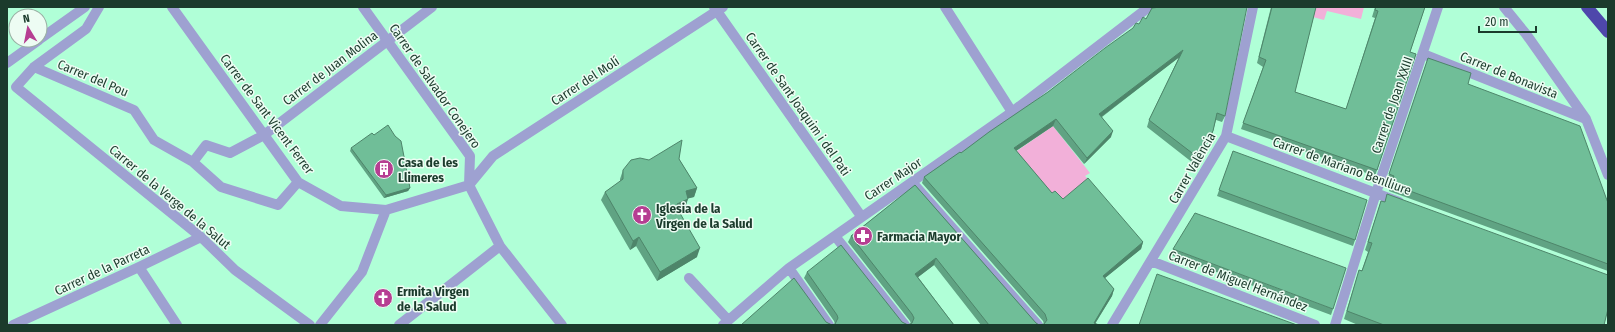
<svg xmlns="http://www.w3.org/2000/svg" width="1615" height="332" font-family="'Fira Sans Condensed',sans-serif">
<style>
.green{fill:#f2b0d9}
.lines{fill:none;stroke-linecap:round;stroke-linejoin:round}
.minor{stroke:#9ea1d1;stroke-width:10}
.highway{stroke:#4e47ab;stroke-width:12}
.wall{fill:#60a383}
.shaded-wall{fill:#4e856a}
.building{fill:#70be98;stroke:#4e856a}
.labels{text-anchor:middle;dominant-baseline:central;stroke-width:3;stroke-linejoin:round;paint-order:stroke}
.street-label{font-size:13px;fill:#1b3b2c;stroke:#edfcf3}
.poi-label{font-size:13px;font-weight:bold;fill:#1b3b2c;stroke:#edfcf3;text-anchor:start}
</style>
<rect width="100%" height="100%" fill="#b0ffd7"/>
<!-- green -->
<path class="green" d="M1315 7H1364L1361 19 1327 11 1324 20 1313 17Z
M1053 126 1090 173 1085 176 1089 180 1081 230 1011 155Z"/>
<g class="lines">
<!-- minor -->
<path class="minor" d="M99 7 86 29 34 67 16 87 201 237 235 270 310 325
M172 7 298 182 341 206 386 210 469 185
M363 7 470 156 469 185
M714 7 861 216
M945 7 1012 112
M1504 7 1526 34 1586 119 1608 175
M40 39 85 7
M1423 54 1586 119
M7 63 39 40
M34 67 134 110 154 140 193 162 206 145 230 153 264 135 432 7
M1226 136 1399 202
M193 162 221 187 278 205 298 182
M912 182 1038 325
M469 185 493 156 723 7
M469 185 500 246 562 325
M835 236 905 325
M1151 261 1315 325
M139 267 177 325
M789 268 829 325
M689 278 728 320
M13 325 139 267 201 237
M320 325 362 272 386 210
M399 325 500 246
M723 325 789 268 1012 112 1149 7
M1112 325 1226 136 1253 7
M1335 325 1376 193 1438 7"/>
<!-- highway -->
<path class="highway" d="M1587 7 1608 32"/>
</g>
<!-- wall -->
<path class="wall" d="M1271 7H1316L1295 92 1346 109 1375 18 1372 17 1375 7H1425L1410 52 1416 54 1375 176 1241 129 1263 67 1257 63Z
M1152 8 1225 116 1222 122 1216 120 1213 131 1211 138 1193 163 1147 127 1149 120 1179 57 1102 117 1111 137 1084 164 1053 126 1016 151 1052 193 1143 242 1141 249 1105 278 1114 289 1112 296 1095 324 1099 325H981L934 265 918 277 954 325H741L826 322 832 325 835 324 834 321 804 278 807 272 902 322 908 325 911 324 910 321 848 242 851 236 915 185 1036 323 1039 325 1044 324 1043 321 922 183 924 177 961 153 1048 92 1139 24 1146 19Z
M1428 58 1468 84 1608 203V271L1389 191 1392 182 1387 180Z
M351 148 410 188 408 191 384 198 350 151Z
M1233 151 1355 240 1353 246 1217 196Z
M679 159 697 188 694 197 688 198 685 208 679 211 697 257 657 281 636 246 630 250 601 200 605 192 620 182V179L623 170 649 160Z
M1381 201 1604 325H1358L1344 319 1359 270H1362L1368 252 1365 250Z
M1173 249 1333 309 1331 315 1171 255Z"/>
<!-- shaded-wall -->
<path class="shaded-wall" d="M1183 50 1181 56 1097 120 1099 114Z
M1056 119 1053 126 1011 154 1014 148Z
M1113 131 1111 137 1084 164 1087 158Z
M1213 131 1211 138 1193 163 1196 156Z
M410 188 408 191 384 198 386 195Z
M697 188 694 197 682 200 686 191Z
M688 199 685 208 678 211 677 204Z
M639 237 636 246 630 250 633 241Z
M1143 242 1141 249 1100 282 1103 276Z
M700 248 697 257 657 281 660 272Z
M936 258 934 265 913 281 915 274Z
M1114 289 1112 296 1094 325V323Z"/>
<!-- building -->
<path class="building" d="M1161 7H1247L1225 116 1217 113 1213 131 1196 156 1149 120 1183 50 1099 114 1113 131 1087 158 1056 119 1014 148 1052 193 1055 191 1063 199 1088 178 1143 242 1103 276 1114 289 1094 323 1099 325H989L936 258 915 274 954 325H741L794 278 826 322 832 325 835 324 838 318 837 315 807 272 841 245 902 322 908 325 912 323 914 318 912 314 851 236 915 185 1036 323 1039 325 1044 324 1047 320 1045 314 924 177 960 152 961 153 989 132 1048 92 1105 48 1133 28 1136 23 1139 24 1143 17 1146 19 1152 8Z
M1272 7H1316L1295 92 1346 109 1378 11 1375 10 1376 7H1425L1410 52 1416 54 1377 170 1243 123 1266 60 1259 57Z
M1428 58 1471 73 1468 84 1580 126 1608 203V264L1391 184 1394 176 1389 174Z
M388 125 395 136 401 141 410 188 386 195 351 148 372 133 374 135Z
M682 140 679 159 697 188 686 191 688 199 677 204 679 208H677L700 248 660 272 639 237 633 241 605 192 623 179V170L631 160 640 158 649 160Z
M1233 151 1367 200 1355 240 1219 190Z
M1387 194 1608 275V309L1604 325H1384L1347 311 1359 270 1362 271 1372 243 1368 242 1381 201 1385 202Z
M1195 213 1346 268 1333 309 1173 249Z
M1157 274 1297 325H1139Z"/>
<!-- icons -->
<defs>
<g id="building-disc" transform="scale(1)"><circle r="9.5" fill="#b63e92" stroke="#edfcf3"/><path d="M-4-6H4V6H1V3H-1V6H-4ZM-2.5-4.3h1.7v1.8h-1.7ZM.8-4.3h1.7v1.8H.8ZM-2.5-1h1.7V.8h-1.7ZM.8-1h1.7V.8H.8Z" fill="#fff"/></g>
<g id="church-disc" transform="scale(1)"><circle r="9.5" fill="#b63e92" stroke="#edfcf3"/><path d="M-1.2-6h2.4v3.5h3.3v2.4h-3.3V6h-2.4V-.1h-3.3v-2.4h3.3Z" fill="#fff"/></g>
<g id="pharmacy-disc" transform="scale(1)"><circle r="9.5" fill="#b63e92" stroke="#edfcf3"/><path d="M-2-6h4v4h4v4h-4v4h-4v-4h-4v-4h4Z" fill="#fff"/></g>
</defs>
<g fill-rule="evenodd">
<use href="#building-disc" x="384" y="169"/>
<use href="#church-disc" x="642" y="215"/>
<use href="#pharmacy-disc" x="863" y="236"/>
<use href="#church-disc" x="383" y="298"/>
</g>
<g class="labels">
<!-- street labels -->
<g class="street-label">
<text transform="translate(330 68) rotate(-37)">Carrer de Juan Molina</text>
<text transform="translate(1509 75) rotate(22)">Carrer de Bonavista</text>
<text transform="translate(93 78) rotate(23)">Carrer del Pou</text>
<text transform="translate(585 81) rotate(-33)">Carrer del Molí</text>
<text transform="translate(435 86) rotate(55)">Carrer de Salvador Conejero</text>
<text transform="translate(798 104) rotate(55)">Carrer de Sant Joaquim i del Pati</text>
<text transform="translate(1392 105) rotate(-71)">Carrer de Joan XXIII</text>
<text transform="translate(267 114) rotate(53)">Carrer de Sant Vicent Ferrer</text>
<text transform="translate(1342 166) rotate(20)">Carrer de Mariano Benlliure</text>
<text transform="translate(1192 168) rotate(-60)">Carrer València</text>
<text transform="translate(893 179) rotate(-34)">Carrer Major</text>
<text transform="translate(170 197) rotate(40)">Carrer de la Verge de la Salut</text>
<text transform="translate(102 270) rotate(-25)">Carrer de la Parreta</text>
<text transform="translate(1238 281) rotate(21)">Carrer de Miguel Hernández</text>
</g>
<!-- poi labels -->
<g class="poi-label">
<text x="398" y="162">Casa de les<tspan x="398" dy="15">Llimeres</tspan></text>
<text x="656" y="208">Iglesia de la<tspan x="656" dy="15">Virgen de la Salud</tspan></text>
<text x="877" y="236">Farmacia Mayor</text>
<text x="397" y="291">Ermita Virgen<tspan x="397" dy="15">de la Salud</tspan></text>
</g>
</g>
<!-- border -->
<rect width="1615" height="332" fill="none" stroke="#1b3b2c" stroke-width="16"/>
<!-- north arrow -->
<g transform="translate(28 28) rotate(350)"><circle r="19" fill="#edfcf3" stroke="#99afa3"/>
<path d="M0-3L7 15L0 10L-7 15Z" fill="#b63e92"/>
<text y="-6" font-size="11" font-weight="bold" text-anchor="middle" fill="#1b3b2c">N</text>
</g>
<!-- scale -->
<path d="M1479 26v6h57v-6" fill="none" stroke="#1b3b2c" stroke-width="2"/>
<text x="1485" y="26" font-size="12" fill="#1b3b2c" stroke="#edfcf3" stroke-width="3" paint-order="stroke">20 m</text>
</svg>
